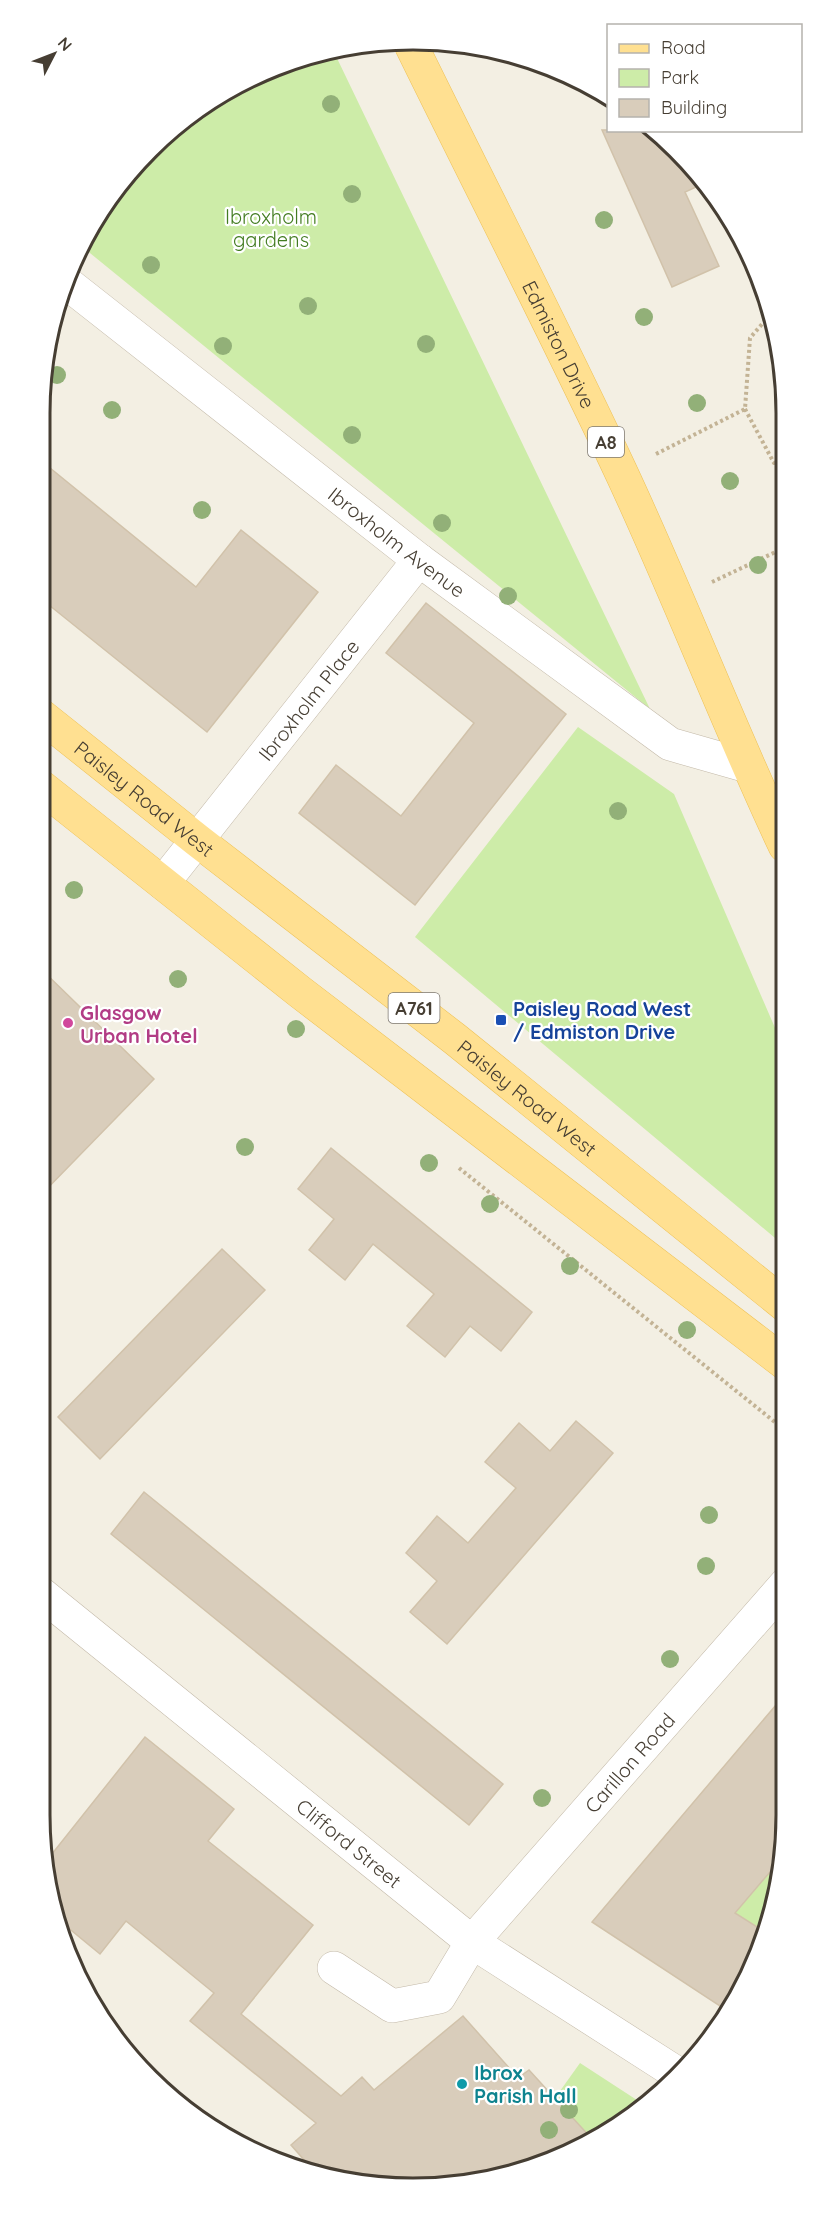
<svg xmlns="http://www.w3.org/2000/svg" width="826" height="2228" font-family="Quicksand,sans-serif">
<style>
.green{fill:#cdeca8}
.building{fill:#d9cdbb;stroke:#d1c2aa;stroke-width:1.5}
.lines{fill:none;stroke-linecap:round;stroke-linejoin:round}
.minor-casing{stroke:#c3b9a8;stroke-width:34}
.major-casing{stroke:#eec156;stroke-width:34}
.path{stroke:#c3b395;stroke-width:4;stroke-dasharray:3 3;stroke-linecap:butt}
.minor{stroke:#fff;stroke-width:33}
.major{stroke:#ffe091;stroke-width:33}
.tree{fill:#92b078}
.transit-dot{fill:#1a4fb4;stroke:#fff;stroke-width:2}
.hotel-dot{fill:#d1479c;stroke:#fff;stroke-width:2}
.culture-dot{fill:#0f9aa8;stroke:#fff;stroke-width:2}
.labels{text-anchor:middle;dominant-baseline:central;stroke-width:4.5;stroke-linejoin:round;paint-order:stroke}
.shield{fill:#fff;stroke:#7e7870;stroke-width:1.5}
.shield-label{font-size:18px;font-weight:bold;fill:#463e33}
.park-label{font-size:20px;fill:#437c21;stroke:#fff}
.street-label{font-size:20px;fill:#463e33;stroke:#fff}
.transit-label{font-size:20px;font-weight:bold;fill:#164399;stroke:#fff;text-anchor:start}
.hotel-label{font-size:20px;font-weight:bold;fill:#b23c85;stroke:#fff;text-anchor:start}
.culture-label{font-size:20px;font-weight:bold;fill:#0d838f;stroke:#fff;text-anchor:start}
.rim{fill:none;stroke:#463e33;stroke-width:3}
</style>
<rect width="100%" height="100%" fill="#f3efe3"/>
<!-- green -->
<path class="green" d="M334 52 650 709 85 249 116 186 226 89Z
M578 727 674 794 785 1051 786 1240 781 1243 415 937Z
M781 1859 774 1911 765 1932 735 1913Z
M580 2063 643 2104 621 2126 509 2176 470 2179 555 2098Z"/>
<!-- building -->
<path class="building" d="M602 130H651L694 166 705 183 685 192 719 266 672 287Z
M39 459 196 587 241 530 318 592 207 732 39 597Z
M426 603 566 714 415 905 299 813 336 765 401 816 474 723 386 653Z
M39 967 154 1079 39 1197Z
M331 1148 532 1312 501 1351 470 1326 445 1357 407 1326 434 1294 373 1244 345 1280 309 1250 334 1219 298 1189Z
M222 1249 265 1290 100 1459 58 1417Z
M576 1421 613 1453 447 1644 410 1612 437 1581 406 1553 437 1516 468 1543 516 1488 485 1462 519 1423 550 1451Z
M144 1492 503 1784 469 1825 111 1534Z
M787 1692V1815L781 1859 735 1913 765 1932 729 2012 592 1922Z
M145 1737 234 1809 208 1841 313 1925 241 2014 341 2096 362 2077 374 2090 463 2016 518 2078 529 2070 592 2139 509 2176 365 2186 313 2170 291 2145 316 2123 190 2021 214 1993 126 1921 100 1954 60 1921 48 1859Z"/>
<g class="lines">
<!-- minor casing -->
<g class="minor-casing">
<g id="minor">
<path id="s1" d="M68 284 419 560 670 744 747 766"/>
<path id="s2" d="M163 883 419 560"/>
<path id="s3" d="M39 1592 472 1942 675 2072"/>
<path id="s4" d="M334 1968 392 2006 439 1997 472 1942 786 1584"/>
</g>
</g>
<!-- major casing -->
<g class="major-casing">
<g id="major">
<path id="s5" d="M411 45C481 188 554 329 621 472 679 596 727 723 785 846"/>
<path id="s6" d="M39 714 197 840 455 1039 786 1306"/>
<path d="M39 785 300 992 786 1364"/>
</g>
</g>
<!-- path -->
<path class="path" d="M745 409 774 463 784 458
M656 454 745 409 750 338 769 316
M712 582 784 548
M459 1168 786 1431"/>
<!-- minor -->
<use href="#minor" class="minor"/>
<!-- major -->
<use href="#major" class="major"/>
</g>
<!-- trees -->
<g class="tree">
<circle cx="331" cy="104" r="9"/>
<circle cx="352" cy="194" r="9"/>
<circle cx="604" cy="220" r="9"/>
<circle cx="151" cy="265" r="9"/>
<circle cx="308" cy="306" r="9"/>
<circle cx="644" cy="317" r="9"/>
<circle cx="426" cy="344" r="9"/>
<circle cx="223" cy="346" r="9"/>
<circle cx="57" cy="375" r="9"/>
<circle cx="697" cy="403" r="9"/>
<circle cx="112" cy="410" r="9"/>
<circle cx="352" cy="435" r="9"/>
<circle cx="730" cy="481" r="9"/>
<circle cx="202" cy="510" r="9"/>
<circle cx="442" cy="523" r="9"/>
<circle cx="758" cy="565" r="9"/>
<circle cx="508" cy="596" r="9"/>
<circle cx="618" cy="811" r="9"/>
<circle cx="74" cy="890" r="9"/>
<circle cx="178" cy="979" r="9"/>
<circle cx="296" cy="1029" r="9"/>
<circle cx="245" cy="1147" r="9"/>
<circle cx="429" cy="1163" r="9"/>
<circle cx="490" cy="1204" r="9"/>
<circle cx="570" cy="1266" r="9"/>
<circle cx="687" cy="1330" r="9"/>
<circle cx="709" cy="1515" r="9"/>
<circle cx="706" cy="1566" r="9"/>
<circle cx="670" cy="1659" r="9"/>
<circle cx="542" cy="1798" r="9"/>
<circle cx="569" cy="2110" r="9"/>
<circle cx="549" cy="2130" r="9"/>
</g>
<!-- markers -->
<rect class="transit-dot" x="495" y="1014" width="12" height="12" rx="3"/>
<circle class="hotel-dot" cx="68" cy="1023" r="6"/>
<circle class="culture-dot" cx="462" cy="2084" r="6"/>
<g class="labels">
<!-- shield labels -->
<g class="shield">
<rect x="588" y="427" width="36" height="30" rx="4.5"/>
<rect x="388.5" y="993" width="51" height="30" rx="4.5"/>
</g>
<g class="shield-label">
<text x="606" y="442">A8</text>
<text x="414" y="1008">A761</text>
</g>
<!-- park labels -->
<g class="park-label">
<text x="271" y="216">Ibroxholm<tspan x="271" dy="23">gardens</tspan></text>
</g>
<!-- street labels -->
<g class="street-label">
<text stroke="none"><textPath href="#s5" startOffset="334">Edmiston Drive</textPath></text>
<text stroke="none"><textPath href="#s1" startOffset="418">Ibroxholm Avenue</textPath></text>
<text stroke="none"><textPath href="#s2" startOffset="234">Ibroxholm Place</textPath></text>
<text stroke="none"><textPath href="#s6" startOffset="135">Paisley Road West</textPath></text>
<text stroke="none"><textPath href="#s6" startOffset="621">Paisley Road West</textPath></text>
<text stroke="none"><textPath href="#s4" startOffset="420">Carillon Road</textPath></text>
<text stroke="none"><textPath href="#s3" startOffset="399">Clifford Street</textPath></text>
</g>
<!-- transit labels -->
<g class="transit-label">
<text x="513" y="1008">Paisley Road West<tspan x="513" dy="23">/ Edmiston Drive</tspan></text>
</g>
<!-- hotel labels -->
<g class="hotel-label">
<text x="80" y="1012">Glasgow<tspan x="80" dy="23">Urban Hotel</tspan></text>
</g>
<!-- culture labels -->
<g class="culture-label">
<text x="474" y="2072">Ibrox<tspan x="474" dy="23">Parish Hall</tspan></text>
</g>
</g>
<!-- crop -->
<path d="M0 0H826V2228H0ZM413 50H413A363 363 0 0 1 776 413V1815A363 363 0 0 1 413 2178H413A363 363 0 0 1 50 1815V413A363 363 0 0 1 413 50Z" fill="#fff" fill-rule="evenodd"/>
<path class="rim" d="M413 50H413A363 363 0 0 1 776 413V1815A363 363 0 0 1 413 2178H413A363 363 0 0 1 50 1815V413A363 363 0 0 1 413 50Z"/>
<!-- legend -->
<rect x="607" y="24" width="195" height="108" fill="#ffffff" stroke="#b5b2ad" stroke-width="1.5"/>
<rect x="619" y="44" width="30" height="9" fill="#ffe091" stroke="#b5b2ad" stroke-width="1.5"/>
<text x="661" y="54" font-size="18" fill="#463e33">Road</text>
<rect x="619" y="69" width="30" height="18" fill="#cdeca8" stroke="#b5b2ad" stroke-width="1.5"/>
<text x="661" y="84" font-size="18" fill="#463e33">Park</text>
<rect x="619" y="99" width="30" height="18" fill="#d9cdbb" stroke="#b5b2ad" stroke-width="1.5"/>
<text x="661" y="114" font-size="18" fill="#463e33">Building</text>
<!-- north arrow -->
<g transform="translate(54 54) rotate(48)" stroke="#ffffff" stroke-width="4.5" paint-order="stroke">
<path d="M0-4.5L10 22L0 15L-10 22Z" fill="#463e33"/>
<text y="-9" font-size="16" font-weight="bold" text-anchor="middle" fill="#463e33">N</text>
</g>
</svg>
